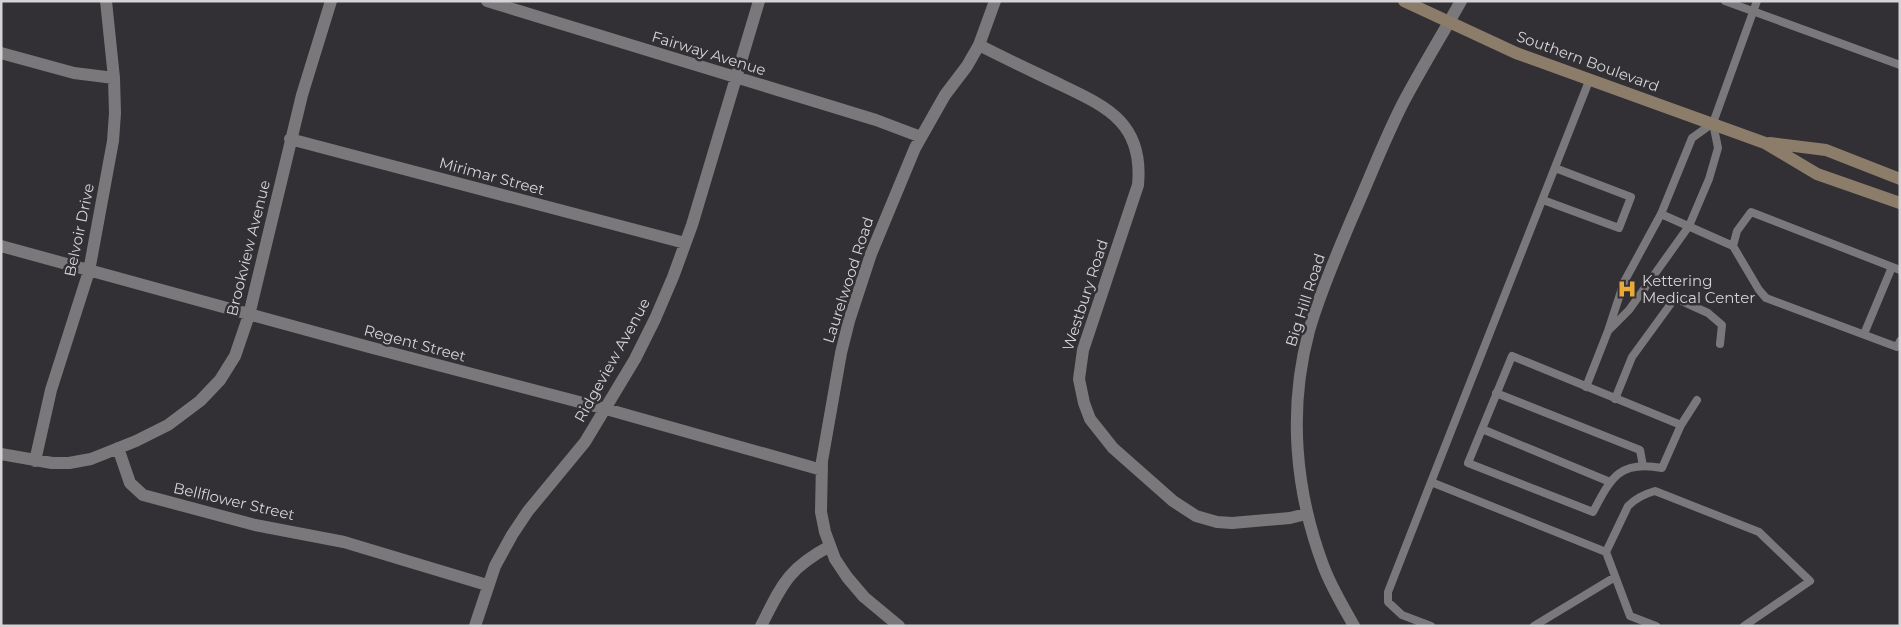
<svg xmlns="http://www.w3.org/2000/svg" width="1901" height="627" font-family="Montserrat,sans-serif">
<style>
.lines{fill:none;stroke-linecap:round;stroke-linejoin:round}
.lane{stroke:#7b787c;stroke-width:8}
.street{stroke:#7b787c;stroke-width:12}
.secondary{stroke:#8c7d6b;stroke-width:12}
.labels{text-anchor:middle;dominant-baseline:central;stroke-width:5;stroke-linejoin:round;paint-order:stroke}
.street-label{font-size:15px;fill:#d5d3d6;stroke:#323034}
.poi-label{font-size:15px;fill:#d5d3d6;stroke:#323034;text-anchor:start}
</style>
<rect width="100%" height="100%" fill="#323034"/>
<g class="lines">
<!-- lane -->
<path class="lane" d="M1725 1 1900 65
M1589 81 1431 482 1606 552 1628 506C1636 498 1644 494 1655 491L1759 532 1810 581 1744 626
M1543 200 1619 228 1631 197 1555 168
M1661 214 1733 246 1759 290 1766 298 1897 347 1900 341
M1733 246 1737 231 1751 212 1900 270
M1608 331 1629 310 1689 226 1709 179 1718 148 1713 123 1757 1
M1864 334 1892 267
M1512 356 1681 425 1662 468C1619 460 1611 478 1593 512L1468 463Z
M1586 387 1608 331 1624 282 1661 214 1692 138 1713 123
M1496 393 1640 450 1643 466
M1615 399 1632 357 1675 298 1708 313 1722 325 1720 344
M1681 425 1697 400
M1482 429 1610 482
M1606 552 1630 616 1656 626
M1431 626 1402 615 1388 602V592L1431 482
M1534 626 1615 577"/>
<!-- street -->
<path class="street" d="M487 1 876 120 921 137
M979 45C1004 58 1030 70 1055 82 1105 106 1144 121 1138 185L1083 350 1079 379 1084 403 1090 419 1113 448 1173 501 1196 516 1217 522 1232 523 1290 518 1306 514
M1 53 74 73 114 78
M290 139 685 243
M1 246 369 347 606 409 822 470
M118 448 130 483 143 495 255 525 344 542 487 585
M1 454 52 463H69L91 459 136 441 168 425 200 401 220 380 235 356 249 315 302 95 331 1
M35 461 51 390 89 271 113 141 115 113 114 78 106 1
M475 626 495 566 512 535 528 511 585 442 635 359 655 319 673 277 692 225 759 1
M761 626C782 585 787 569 830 546
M899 626 864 597 847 577 835 559 825 532 821 512 822 461 841 353 849 321 871 254 915 148 945 95 967 66 979 45 995 1
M1354 626C1343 606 1331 587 1323 565 1295 490 1288 409 1309 331 1320 292 1337 254 1352 218 1369 180 1384 140 1403 103 1421 69 1442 35 1461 1"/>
<!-- secondary -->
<path class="secondary" d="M1404 1 1516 53 1765 143 1817 174 1900 203
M1770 143 1826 150 1900 179"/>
</g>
<!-- icons -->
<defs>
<g id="hospital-bare" transform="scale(1.5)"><path d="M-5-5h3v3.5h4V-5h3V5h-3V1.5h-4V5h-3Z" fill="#eaaa38" stroke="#323034" stroke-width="2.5" paint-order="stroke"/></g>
</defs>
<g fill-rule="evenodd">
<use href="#hospital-bare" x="1627" y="289"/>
</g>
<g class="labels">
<!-- street labels -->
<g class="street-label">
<text transform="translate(709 53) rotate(17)">Fairway Avenue</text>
<text transform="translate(1588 61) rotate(20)">Southern Boulevard</text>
<text transform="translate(492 176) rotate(15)">Mirimar Street</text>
<text transform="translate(79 230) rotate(-78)">Belvoir Drive</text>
<text transform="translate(248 248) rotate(-76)">Brookview Avenue</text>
<text transform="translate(848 280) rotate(-72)">Laurelwood Road</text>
<text transform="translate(1085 295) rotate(-72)">Westbury Road</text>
<text transform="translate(1305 300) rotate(-72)">Big Hill Road</text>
<text transform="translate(415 343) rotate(15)">Regent Street</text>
<text transform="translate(612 360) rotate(-61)">Ridgeview Avenue</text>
<text transform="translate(234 501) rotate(13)">Bellflower Street</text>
</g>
<!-- poi labels -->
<g class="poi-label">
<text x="1642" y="280">Kettering<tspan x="1642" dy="17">Medical Center</tspan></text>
</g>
</g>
<!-- border -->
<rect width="1901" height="627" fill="none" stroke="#d5d3d6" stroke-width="5"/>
</svg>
